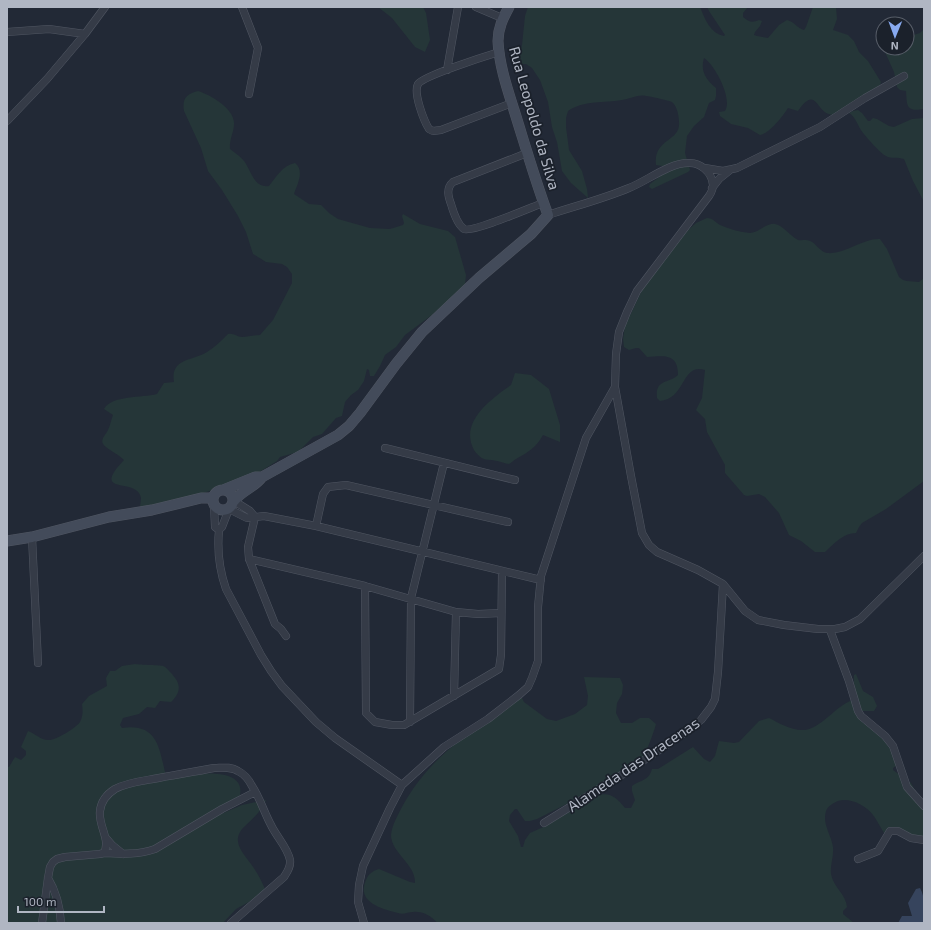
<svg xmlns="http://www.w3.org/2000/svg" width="931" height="930" font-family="'Exo 2',sans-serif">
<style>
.green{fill:#253638}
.water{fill:#36445d}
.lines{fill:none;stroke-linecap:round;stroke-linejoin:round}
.street-casing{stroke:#505662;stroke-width:8}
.secondary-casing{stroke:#505662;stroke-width:11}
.street{stroke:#353b47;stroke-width:7}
.secondary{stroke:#434b5a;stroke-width:10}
.labels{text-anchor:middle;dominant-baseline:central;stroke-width:3.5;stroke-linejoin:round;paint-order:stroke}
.street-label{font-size:15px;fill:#b0b6c3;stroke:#1b212b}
</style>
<rect width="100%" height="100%" fill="#222936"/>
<!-- green -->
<path class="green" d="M378 7H423L426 13 430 40 425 52 415 47 392 18Z
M528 7H700C705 19 710 33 724 36L725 35 709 11 707 7H748L743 13V17C749 22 752 23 759 20L762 21 760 26 755 32 754 35 757 36 768 38 779 25 787 20C795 22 798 29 804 30L806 27 813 7H836L837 19 833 30 848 35 854 41 859 52 868 61 881 82 880 85 876 89 836 115C833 115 831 115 829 114 816 111 816 85 798 111L788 108C782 117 770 133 760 135L748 128 731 124 720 116 719 112 725 111C733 99 715 65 704 58 700 71 706 80 716 88V96L715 100 709 103 704 117 694 126 687 136 685 153 690 170 688 172 652 189 649 187 650 184 670 169 668 167 656 165C653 138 681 142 679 122 679 116 677 106 672 102 671 101 649 96 646 96 639 94 629 99 622 100 604 103 584 100 568 111L566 118V127L569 150 582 171 587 189 588 198 571 183 562 171 557 142 552 127 548 102 540 80 532 68 526 64H518L517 62 522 45 525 16Z
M924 29V109C906 112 907 106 906 91L900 90 897 87 894 72 885 52 887 48H907V37L920 33Z
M198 91C211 95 235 109 234 124 234 132 229 140 230 149 235 153 243 158 246 164 252 174 255 188 269 186 276 177 283 165 295 163 305 171 297 185 294 194L309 204 321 205 329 213 338 219 370 228 390 229 403 225 404 223 402 216 403 214 420 224 448 231 455 237 466 275 465 285 448 305 436 312 405 335 396 347 385 355 380 366 374 376H370L369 370 367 369 364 381 358 390 351 395 345 402 342 416 336 418 322 434 313 437 298 452 280 457 277 461 261 471 231 484 179 501 140 508C140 505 141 501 141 498 138 476 89 497 124 460 118 454 112 452 106 447 98 441 105 436 108 430 110 426 111 420 113 415L104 409C112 395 142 398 157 394L164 383 174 382C170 358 193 361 207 352 215 347 222 340 228 334 234 333 237 337 242 337 248 337 253 335 260 335L273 320 292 283V274L287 267 282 264 266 262 253 254 246 232 238 216 222 190 208 171 201 148 184 111C182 99 186 94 198 91Z
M858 110 862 113 868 121H870L873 118 877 119 889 126 894 127 912 119 924 118V202L913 181 904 159C898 157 891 159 886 156 880 153 868 139 863 133 858 127 856 117 849 113L853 111Z
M707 218C713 218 715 222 720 225 729 229 740 232 750 233 759 233 767 222 775 224 784 226 790 236 798 240 802 241 806 239 810 241 816 243 820 252 827 253 844 255 863 238 880 239L887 249 899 277 903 280 907 281 919 282 924 278V481L886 509 862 523 859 527 856 533C843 533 835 543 825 552H815L801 541 789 535 779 513 765 497 759 494 747 496 744 495 725 473V465L707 432 705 419 696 410 702 398 705 370C681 363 686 399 660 401L657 398C655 379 668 384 678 375 678 353 664 356 647 357L639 348H636L629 350 624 347 623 339 625 326 644 286 688 230 696 223Z
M515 373 531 375 549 389 560 425V442L543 435C536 448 528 452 516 459 514 460 511 463 509 464 507 464 496 460 491 460 483 460 479 457 474 450 459 422 491 399 511 385Z
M135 664C140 665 161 665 163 666 166 667 168 670 170 672 181 683 182 691 171 702L160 701 155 708 147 707 139 714 123 718 120 725 122 728C158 723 159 748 166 776L172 777C188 775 246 764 240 795L221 814 242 805 266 800C262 811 253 818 245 826 230 840 242 852 251 864 257 872 261 880 265 889L249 902 236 909 223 923H8L7 922V767H9L15 757 21 760 26 755V751L21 747 28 731C34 733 41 740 48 740 55 741 76 728 80 722 83 716 83 711 82 704L89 696 107 686 106 678 110 671H115L122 666Z
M856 674 863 691 873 697 877 706 874 711H861L874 726 900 763 893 768V770L911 783 920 799 924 803V838L922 841 899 829 887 834 884 833C880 827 877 820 873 815 866 805 849 797 838 801 833 803 828 806 826 811 822 824 831 834 833 847 834 856 830 865 831 874 833 887 846 894 847 907L843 911V914L854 923H437C432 916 422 911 413 912 408 912 403 915 398 913 381 909 356 902 366 880 369 873 373 871 379 869L410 882 415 883C416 864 391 853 391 835 392 825 398 815 402 807 416 781 438 756 462 739 473 732 485 725 496 718 504 711 513 703 521 696L524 702 547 719 556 721 575 714 587 705 588 696 584 677 620 678 623 685 622 694 617 703 616 713 621 723H632L640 718H649L656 724C653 736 647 747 644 760L645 761 639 770 630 772 537 819 530 821H525L517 809H515L510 815 509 821 518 836 521 847H523L525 840 530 833 548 825 595 796C610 791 616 797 625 808H631L635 800 632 791V786C640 780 649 781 652 769H658L693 747 704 759 710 762 715 756 719 741 734 743 739 742 759 721 769 718C779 723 792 731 804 730 818 729 832 712 843 705 846 703 850 701 854 699 856 691 853 683 854 675Z"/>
<!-- water -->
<path class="water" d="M920 888C926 898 924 912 924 923H898L902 916H912L908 903 916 889Z"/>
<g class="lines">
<!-- street casing -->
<g class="street-casing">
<path id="street" d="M242 7 258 48 249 94
M476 7 502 18
M7 32 49 29 85 34 105 7
M499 52C486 56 423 76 418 84 413 93 424 121 429 129L433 131 441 130 512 103
M447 70 458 7
M7 121 47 79 85 34
M527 153 453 182C446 188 448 196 451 204 453 211 458 225 464 229 472 233 532 207 543 203
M705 168 723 171 737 168 820 127 865 98 904 76
M712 188 719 179 729 171
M385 448 515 480
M234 501 250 511 255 517
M214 505 215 527 219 530
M255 517 248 547 249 559 275 624 281 629 286 636
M316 526 323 494 328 487 346 485 508 522
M32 537 38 663
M249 559 365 586 456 612 478 614 501 613
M723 584 745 611 758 620 784 625 818 629H835L845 627 860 619 924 556
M365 586 366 713 375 722 392 725H404L499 669 501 655 502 571
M830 630 849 681 858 711 861 716 885 736 893 746 907 787 924 806
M454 696 456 612
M410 722 411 598 444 463
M402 785 335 738 316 722 282 686 271 671 261 655 226 589C219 569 217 551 219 530L222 527 229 509 247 518 264 516 316 526 541 580
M544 823 628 771 686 732 701 720 711 707 715 699 718 672 723 584 698 570 657 552 649 545 642 533 631 476 615 387
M106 838 112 845 123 854
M104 853C122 854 138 855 155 849L222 809 255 792
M858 859 878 851 890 831H898L911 838 924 840
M48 878C57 893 60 906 61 923
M42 923 48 878 50 867 53 862 57 859 65 857 100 854 104 853C111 839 98 826 100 811 101 802 107 794 115 789 126 783 141 781 153 779 173 775 194 772 214 768 222 768 230 766 238 771 244 774 249 780 252 786 260 798 264 812 271 825 276 836 288 848 290 860 291 867 287 872 284 877L231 923
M364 923 358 902 359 885 363 866 390 808 402 785 444 747 488 719 519 695 528 687 532 678 538 661V607L541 576 586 438 615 387 616 354 619 332 627 312 637 291 709 196C711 193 713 189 713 185 712 172 700 162 688 163 669 163 647 181 629 188 603 199 575 206 548 215"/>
</g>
<!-- secondary casing -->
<g class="secondary-casing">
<path id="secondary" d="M213 500a10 10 0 1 1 20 0a10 10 0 1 1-20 0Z
M223 490 255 477H262
M234 501C241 491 255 487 262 477L338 435 349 426 360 413 396 364 422 332 479 278 531 234 548 215C535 180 525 145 514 110 507 88 499 64 498 41 498 28 503 18 509 7
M7 541 32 537 109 517 152 510 201 498H208L213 499"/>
</g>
<!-- street -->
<use href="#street" class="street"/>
<!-- secondary -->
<use href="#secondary" class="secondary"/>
</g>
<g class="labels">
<!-- street labels -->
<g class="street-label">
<text transform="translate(535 118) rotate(74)">Rua Leopoldo da Silva</text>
<text transform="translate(633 764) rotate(-34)">Alameda das Dracenas</text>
</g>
</g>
<!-- border -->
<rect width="931" height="930" fill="none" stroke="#b0b6c3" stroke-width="16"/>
<!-- north arrow -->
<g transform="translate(895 36) rotate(181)"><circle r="19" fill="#1b212b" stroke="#575d68"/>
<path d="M0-3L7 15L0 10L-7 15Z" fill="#88aaf0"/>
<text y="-6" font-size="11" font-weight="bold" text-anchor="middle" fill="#b0b6c3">N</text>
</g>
<!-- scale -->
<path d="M18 906v6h86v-6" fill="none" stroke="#b0b6c3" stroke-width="2"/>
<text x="24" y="906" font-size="12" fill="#b0b6c3" stroke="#1b212b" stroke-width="3" paint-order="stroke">100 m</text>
</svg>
